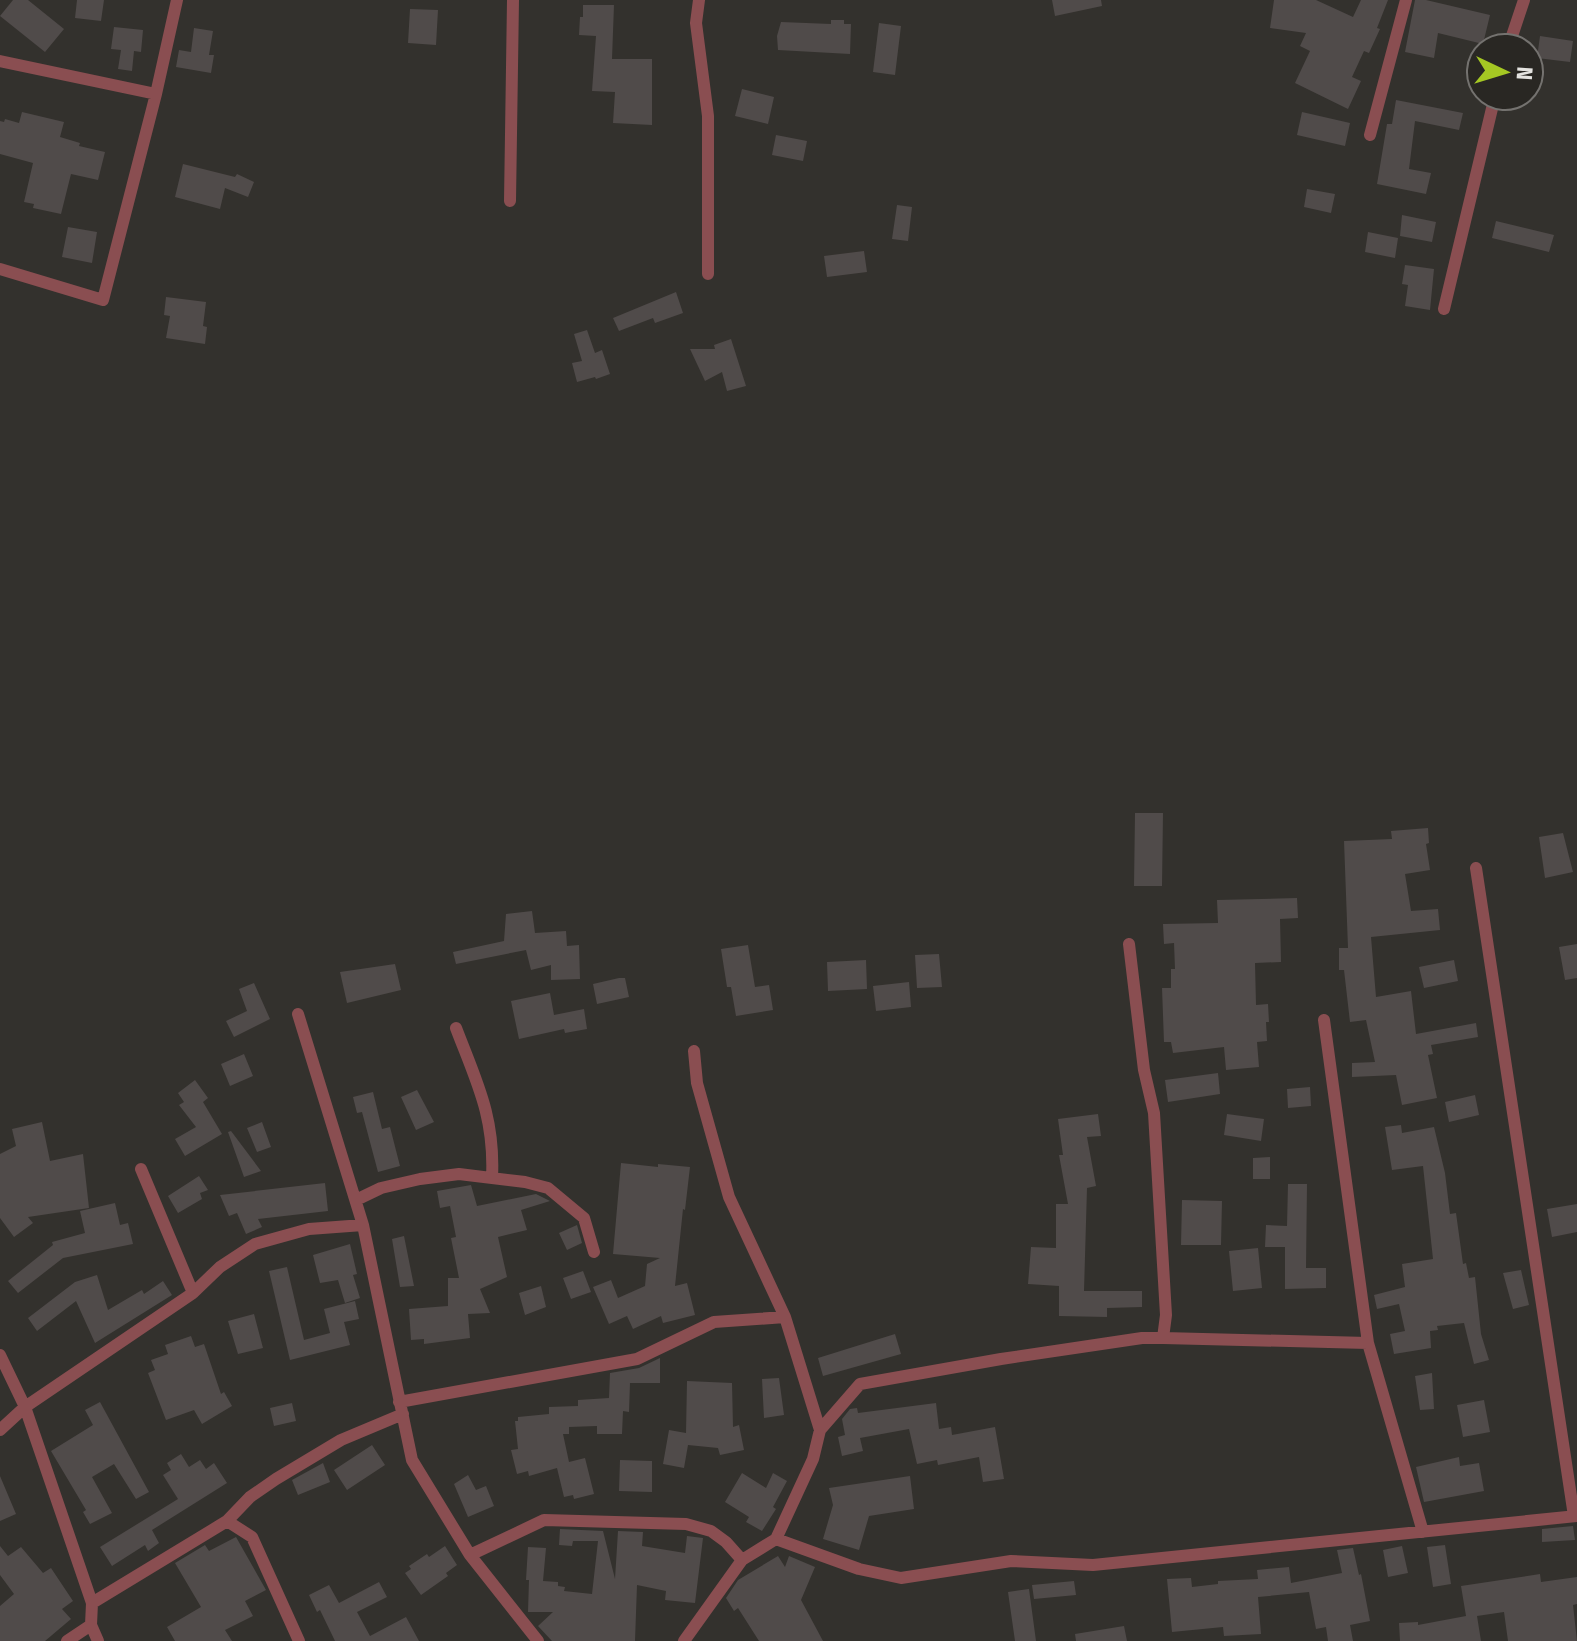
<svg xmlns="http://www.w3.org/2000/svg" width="1577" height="1641" font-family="'Fira Sans Condensed',sans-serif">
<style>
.building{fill:#504b4a}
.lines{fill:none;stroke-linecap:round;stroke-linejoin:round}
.street{stroke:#8a4e51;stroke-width:12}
</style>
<rect width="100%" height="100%" fill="#33312d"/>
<!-- building -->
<path class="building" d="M13 0H28L64 29 45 52 0 16Z
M77 0H104L101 21 75 18Z
M1052 0H1101L1102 6 1055 16Z
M1274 0H1316L1353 17 1361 0H1388L1377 28 1380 29 1369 53 1364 51 1352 77 1361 81 1348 109 1295 83 1310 51 1300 46 1306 33 1270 28Z
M1415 0H1426L1490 15 1483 44 1438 33 1434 58 1405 52Z
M583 5H614L612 59H652V125L613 123 615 92 592 91 596 36 579 35 580 17H583Z
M410 9 438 10 436 45 408 43Z
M831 20H844V24H851L850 54 778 50 777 36 781 22 831 24Z
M879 23 901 26 895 75 873 72Z
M114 27 143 30 141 52 134 51 132 71 118 69 121 50 111 49Z
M194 28 213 31 209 55H214L211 73 176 67 179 50 191 52Z
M1540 36 1573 41 1570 62 1537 58Z
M742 89 774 97 768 124 735 116Z
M1396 100 1463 113 1459 130 1415 121 1409 169 1431 173 1426 194 1377 184 1387 124H1392Z
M22 112 64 122 60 137 80 143 79 146 105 152 98 180 71 174 61 214 33 208 34 204 24 202 33 163 0 154V121L4 122 5 119 19 123Z
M1302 112 1350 123 1345 146 1297 135Z
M776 135 807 141 803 161 772 155Z
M183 164 235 177 237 174 254 182 248 197 225 188 220 209 175 197Z
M1307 189 1335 194 1331 213 1304 207Z
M897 205 912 207 908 241 892 239Z
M1402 215 1436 222 1432 242 1400 236Z
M1496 221 1554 235 1549 252 1492 238Z
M68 227 97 232 92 263 62 257Z
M1368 232 1398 238 1395 258 1365 252Z
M864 251 867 272 827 277 824 256Z
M1405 265 1434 269 1430 310 1405 306 1408 285 1402 284Z
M676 292 683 313 655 323 653 318 619 331 613 318Z
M166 297 206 302 203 326 207 327 205 344 166 338 170 316 164 315Z
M587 330 595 353 602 350 610 374 596 379 595 377 577 382 572 363 582 361 574 334Z
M731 339 746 386 727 391 722 372 705 381 690 349H715L714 345Z
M1135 813H1163L1162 886H1134Z
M1428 828 1429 843 1426 844 1430 870 1405 874 1411 911 1438 909 1440 930 1371 937 1376 997 1411 991 1416 1034 1476 1023 1478 1037 1431 1045 1433 1054 1428 1055 1437 1098 1402 1105 1396 1075 1352 1077V1063L1375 1062 1366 1020 1350 1022 1344 970H1339V948H1348L1344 841 1392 839 1391 831Z
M1563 833 1573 872 1545 878 1539 837Z
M1297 898 1298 918 1280 919 1281 962 1255 963 1256 1005 1268 1004 1269 1022H1266L1267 1041 1257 1042 1259 1067 1226 1070 1224 1047 1173 1053 1171 1042H1164L1162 988H1171V969H1175L1174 943 1164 944 1163 924 1218 923 1217 900Z
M532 911 535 933 566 931 567 946 579 945 580 979 551 980V965L531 970 526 950 456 964 453 952 504 941 506 914Z
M1577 944V978L1565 980 1559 947Z
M748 945 755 987 769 985 773 1010 736 1016 731 987H727L721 949Z
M939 954 942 987 917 988 915 955Z
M866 960 867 989 828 991 827 962Z
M1454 960 1458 981 1424 988 1419 967Z
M395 964 401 990 347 1003 340 972Z
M619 978H625L629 997 597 1004 593 984Z
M909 982 911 1007 876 1011 873 986Z
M254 983 270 1019 234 1037 226 1021 247 1011 239 989Z
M550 993 554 1015 584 1009 587 1029 565 1033 564 1029 519 1039 511 1001Z
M244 1054 253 1076 230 1086 221 1064Z
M1218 1073 1220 1094 1168 1102 1165 1080Z
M195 1080 208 1098 203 1102 222 1134 185 1156 175 1139 196 1127 179 1105 184 1102 178 1093Z
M1310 1087 1311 1106 1288 1108 1287 1089Z
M417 1090 434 1122 416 1130 401 1097Z
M373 1092 382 1129 390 1127 400 1166 378 1172 362 1112 357 1113 353 1097Z
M1475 1095 1479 1115 1449 1122 1445 1102Z
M1098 1114 1101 1136 1087 1137 1096 1186 1087 1188 1084 1291H1142V1307L1107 1308V1317L1059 1316V1286L1028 1284 1031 1247 1056 1248V1204H1068L1059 1155H1063L1058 1119Z
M1227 1114 1264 1119 1261 1141 1224 1135Z
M42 1122 50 1161 83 1154 89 1208 28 1217 33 1223 14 1237 0 1218V1154L16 1146 12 1129Z
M262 1122 271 1147 257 1152 247 1128Z
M1401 1125 1402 1133 1434 1127 1445 1173 1450 1214 1456 1213 1463 1264 1466 1263 1469 1278 1475 1277 1481 1334 1489 1360 1474 1364 1464 1323 1437 1326 1438 1330 1430 1331 1431 1348 1394 1354 1390 1334 1405 1331 1399 1304 1377 1309 1374 1295 1405 1287 1402 1264 1433 1259 1423 1166 1392 1170 1385 1127Z
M231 1131 261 1171 244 1177 228 1132Z
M1270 1157V1179H1253V1158Z
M621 1163 658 1167V1164L690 1167 685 1210 683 1209 675 1286 687 1283 695 1315 663 1323 661 1316 633 1329 627 1316 609 1324 593 1287 611 1280 618 1298 645 1286 647 1264 660 1258 613 1254Z
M199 1176 208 1190 200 1193 202 1199 178 1213 168 1196Z
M325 1183 328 1211 258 1219 262 1227 246 1234 237 1213 229 1216 220 1195Z
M1288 1184H1307L1306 1268H1326V1288L1285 1289V1247H1265L1266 1225 1287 1226Z
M471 1185 477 1206 536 1194 550 1201 521 1210 527 1230 498 1237 507 1277 480 1289 490 1313 468 1314 470 1338 424 1344V1339L411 1340 409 1309 448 1306V1278H459L451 1238 456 1237 450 1206 440 1208 437 1191Z
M1182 1200 1222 1201 1221 1245H1181Z
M115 1203 120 1225 128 1223 133 1244 63 1258 18 1293 8 1281 53 1245 52 1242 85 1233 80 1211Z
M1577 1204V1232L1552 1237 1547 1209Z
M577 1225 582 1243 567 1250 559 1233Z
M404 1236 414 1286 400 1287 392 1239Z
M350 1244 357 1274 353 1275 360 1298 345 1303 338 1280 320 1283 313 1255Z
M1258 1248 1262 1288 1233 1291 1229 1251Z
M287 1267 304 1340 330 1333 324 1309 355 1301 359 1319 344 1322 350 1345 290 1360 269 1271Z
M1521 1270 1529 1305 1513 1309 1503 1273Z
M583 1271 591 1292 571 1299 563 1278Z
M97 1275 108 1310 142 1290 144 1294 163 1281 172 1295 95 1343 76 1301 37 1331 28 1318 75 1282Z
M541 1286 546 1307 525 1315 519 1293Z
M254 1314 263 1348 238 1354 228 1321Z
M895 1334 901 1354 823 1376 818 1358Z
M191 1336 195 1347 204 1344 221 1394 224 1392 232 1406 202 1424 194 1410 166 1420 148 1373 155 1370 151 1360 168 1354 165 1345Z
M660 1358V1383H630L629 1412 623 1411 622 1434H597V1426L569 1427V1434H563L569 1462 585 1458 594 1494 574 1499 573 1495 564 1497 557 1468 529 1476 528 1471 517 1474 511 1450 518 1449 515 1421H518V1417L549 1414V1407L578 1406V1400L609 1398 610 1373 639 1368Z
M1432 1373 1434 1409 1420 1410 1415 1376Z
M779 1378 784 1415 764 1418 762 1379Z
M687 1381 732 1383 733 1427 739 1425 744 1450 720 1455 718 1448 688 1445 684 1468 663 1464 669 1430 686 1433Z
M1484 1400 1490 1432 1463 1437 1457 1405Z
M100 1402 149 1492 136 1499 114 1464 92 1477 112 1513 90 1524 83 1512 86 1510 51 1451 93 1425 85 1410Z
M292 1403 296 1421 274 1426 270 1408Z
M936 1403 939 1429 951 1427 952 1435 995 1427 1004 1479 983 1482 979 1457 938 1465 937 1460 917 1464 909 1429 860 1438 863 1451 842 1456 838 1437 845 1435 842 1419 850 1409 857 1408 858 1413Z
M372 1445 385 1465 347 1490 334 1470Z
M181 1454 189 1467 200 1460 206 1469 214 1463 227 1483 152 1530 159 1543 148 1551 145 1545 112 1566 100 1547 178 1499 163 1475 171 1470 167 1463Z
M1459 1457 1460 1466 1479 1463 1484 1491 1424 1502 1416 1467Z
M620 1460 652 1461V1492L619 1491Z
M323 1463 330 1482 298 1495 292 1480Z
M742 1473 766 1488 773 1473 787 1481 773 1507 776 1509 762 1531 746 1522 749 1517 725 1502Z
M468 1475 476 1490 486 1486 494 1506 468 1517 454 1484Z
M0 1476 16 1514 0 1521Z
M910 1476 914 1509 869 1516 859 1550 823 1539 833 1505 829 1488Z
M1573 1526 1575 1540 1542 1542V1529Z
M560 1529 603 1531 615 1579 618 1531 643 1532 642 1546 685 1553 687 1536 703 1538 695 1603 665 1600 666 1591 637 1585 635 1641H552L538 1626 553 1612H528L529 1580H526L528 1547 546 1548 543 1581 558 1582V1586L565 1587 564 1591 592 1594 598 1541H573L572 1546 559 1545Z
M236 1537 266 1590 245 1601 253 1616 225 1630 232 1641H175L167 1627 201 1607 175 1563 205 1545 209 1551Z
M1445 1545 1451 1584 1433 1587 1427 1547Z
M0 1546 8 1556 21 1547 43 1573 51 1568 73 1601 62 1609 71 1619 45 1641H0V1606L14 1594 0 1575Z
M445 1546 457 1565 446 1573 448 1576 421 1595 405 1573 411 1569 409 1566 427 1554 429 1557Z
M1402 1546 1408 1573 1388 1577 1383 1550Z
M1353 1548 1359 1575 1361 1574 1370 1621 1350 1625 1353 1641H1328L1326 1627 1316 1629 1309 1592 1258 1597 1261 1634 1224 1636 1223 1627 1172 1632 1167 1579 1191 1578 1192 1587 1218 1584V1581L1258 1579 1257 1570 1289 1567 1291 1583 1342 1573 1337 1550Z
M778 1556 785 1567 789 1556 815 1567 801 1600 823 1641H759L738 1608 734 1611 726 1598 738 1580Z
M1540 1574 1541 1582 1577 1577V1604L1573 1605 1577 1641H1508L1504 1612 1477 1616 1481 1641H1400L1399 1623 1418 1622V1625L1466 1616 1461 1586Z
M1074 1581 1076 1595 1034 1599 1032 1585Z
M379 1582 387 1597 357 1612 370 1636 406 1617 419 1641H335L320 1610 317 1612 309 1595 329 1585 339 1603Z
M1029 1589 1036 1641H1015L1008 1592Z
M1124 1626 1127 1641H1076L1075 1634Z"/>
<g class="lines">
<!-- street -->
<path class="street" d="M699 0 696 23 708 116V274
M1508 48 1524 0
M0 61 156 94 103 300 0 269
M156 94 177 0
M1370 135 1406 0
M510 201 513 0
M1444 309 1495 96
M1476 868 1574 1516
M298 1014 363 1225 412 1460 470 1555 538 1641
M1324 1020 1368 1343 1423 1532
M456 1028C477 1083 495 1117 492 1178
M694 1051 697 1083 729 1197 785 1317 820 1430
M141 1169 193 1293
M356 1200 381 1188 420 1179 459 1174 525 1182 548 1188 584 1218 594 1252
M1163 1338 1368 1343
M0 1355 25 1407 92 1603
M399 1402 637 1359 714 1322 785 1317
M0 1430 25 1407 193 1293 220 1267 255 1244 309 1229 363 1225
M227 1521 252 1537 299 1641
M776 1539 859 1569 901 1578 1011 1561 1093 1565 1577 1516
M470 1555 544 1520 686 1524 711 1531 726 1542 742 1560
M67 1641 91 1625
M98 1641 91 1625 92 1603 227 1521 250 1497 276 1479 341 1440 403 1414
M684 1641 742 1560 776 1539 813 1459 820 1430 860 1384 1001 1359 1142 1338H1163L1166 1315 1154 1113 1144 1070 1129 944"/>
</g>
<!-- north arrow -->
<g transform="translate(1505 72) rotate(94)"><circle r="38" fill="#292723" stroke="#74726f" stroke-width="2"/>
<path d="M0-6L14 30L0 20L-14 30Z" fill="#a5c823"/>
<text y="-12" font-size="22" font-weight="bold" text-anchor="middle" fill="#e4e3e0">N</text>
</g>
</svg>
